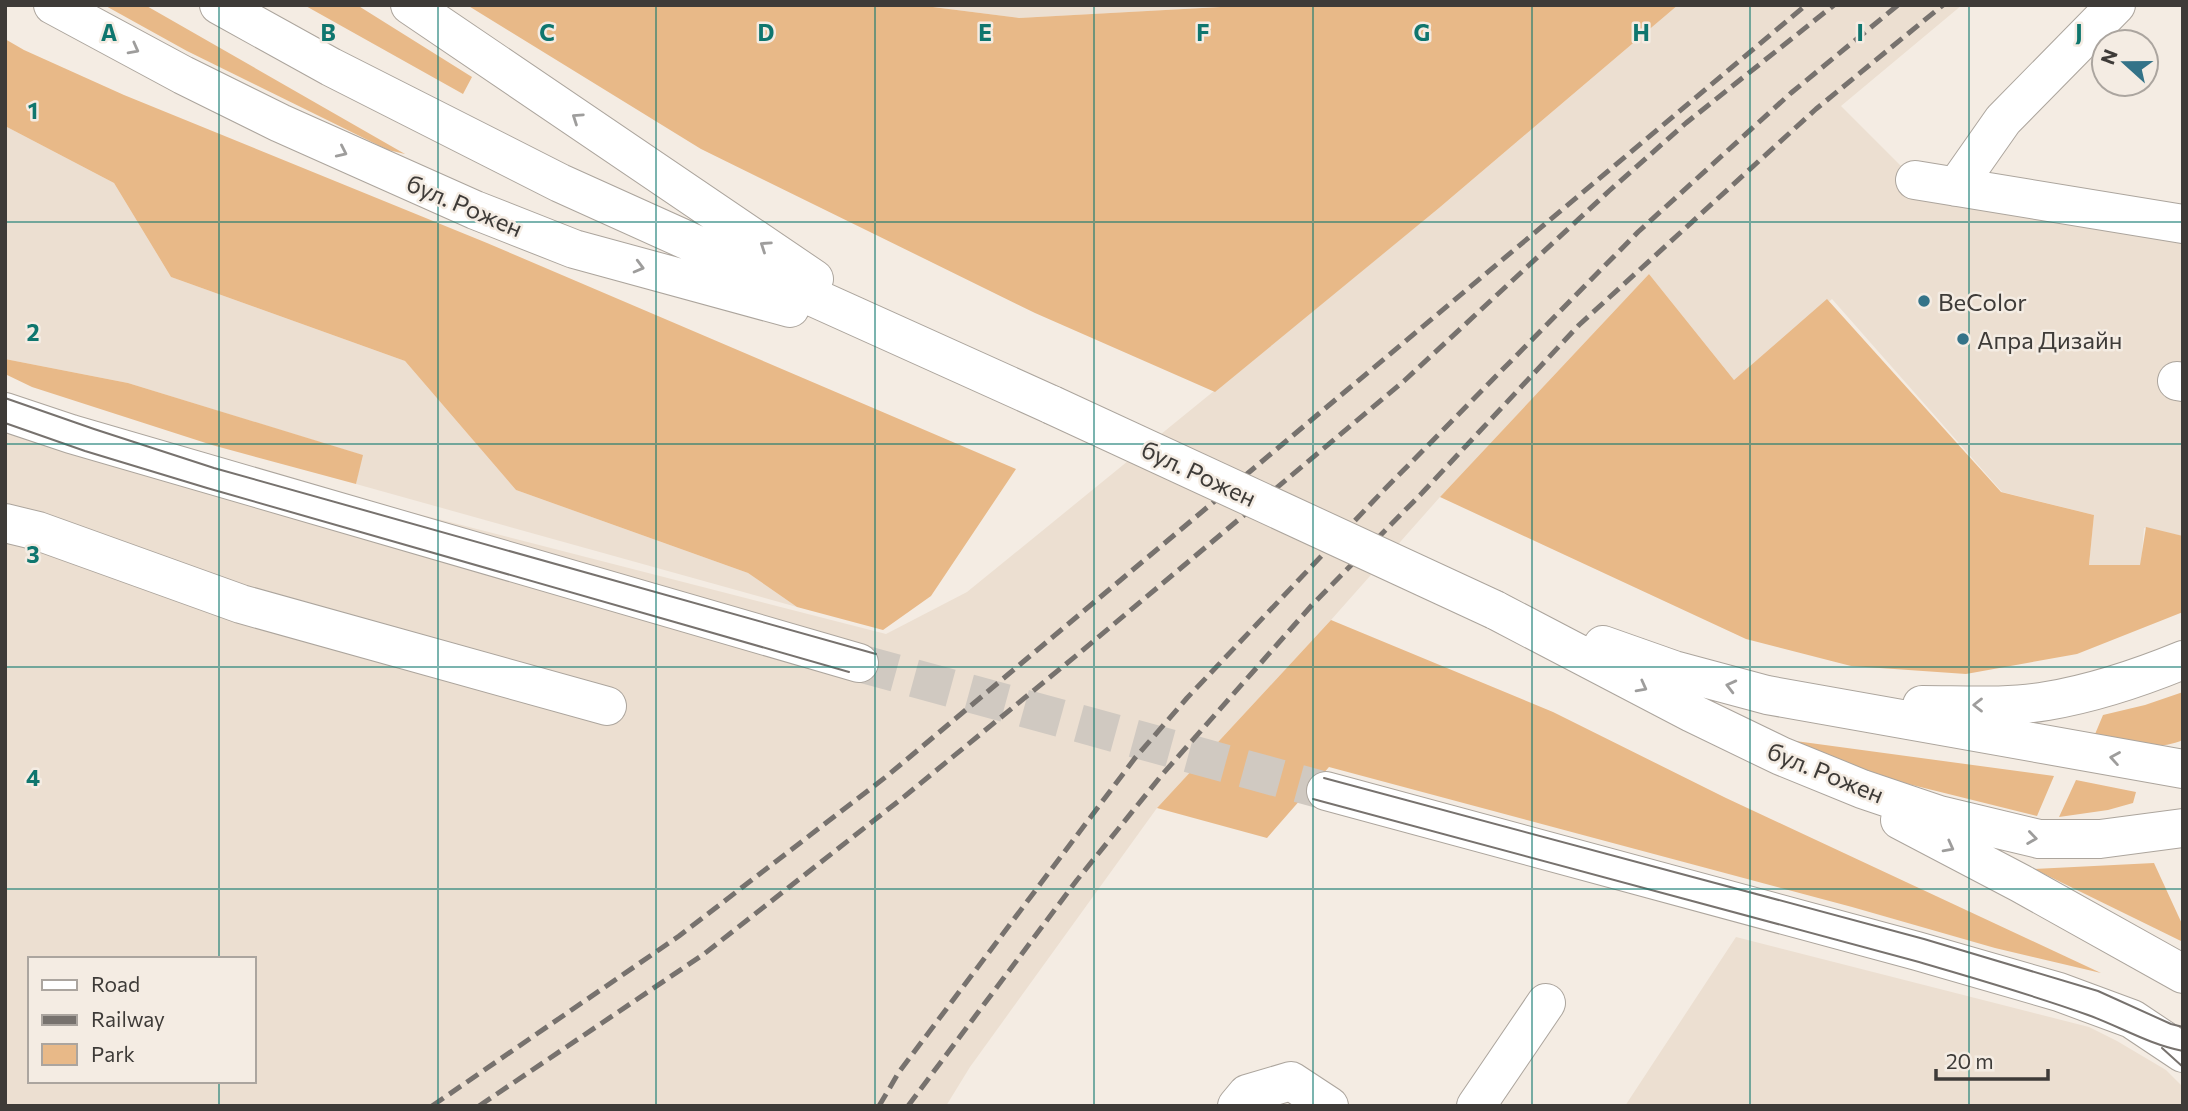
<svg xmlns="http://www.w3.org/2000/svg" width="2188" height="1111" font-family="Commissioner,sans-serif">
<style>
.built{fill:#ecdfd1;fill-rule:evenodd}
.green{fill:#e8b988}
.lines{fill:none;stroke-linecap:round;stroke-linejoin:round}
.minor-tunnel{stroke:#d0c9c1;stroke-width:38;stroke-dasharray:38 19;stroke-linecap:butt}
.minor-casing{stroke:#aca59d;stroke-width:40}
.major-casing{stroke:#aca59d;stroke-width:40}
.minor{stroke:#fff;stroke-width:38}
.major{stroke:#fff;stroke-width:38}
.tram{stroke:#77726e;stroke-width:2}
.rail{stroke:#77726e;stroke-width:5;stroke-dasharray:14 7;stroke-linecap:butt}
.major-bridge-casing{stroke:#aca59d;stroke-width:40;stroke-linecap:butt}
.major-bridge{stroke:#fff;stroke-width:38}
.oneway{stroke:#9e9d9c}
.grid{fill:none;stroke:#0f766e;stroke-width:2;stroke-opacity:0.55}
.poi-dot{fill:#347388;stroke:#f4ece3;stroke-width:2.5}
.labels{text-anchor:middle;dominant-baseline:central;stroke-width:5;stroke-linejoin:round;paint-order:stroke}
.street-label{font-size:24px;fill:#3e3b38;stroke:#f4ece3}
.poi-label{font-size:24px;fill:#3e3b38;stroke:#f4ece3;text-anchor:start}
.grid-label{font-size:23px;text-anchor:middle;font-weight:bold;fill:#0f766e;stroke:#f4ece3;stroke-width:5;stroke-linejoin:round;paint-order:stroke}
</style>
<rect width="100%" height="100%" fill="#f4ece3"/>
<!-- built -->
<path class="built" d="M917 5H1257L1019 18Z
M1678 5H1962L1841 106 1915 180 2183 224V536L2144 528 2141 565H2089L2094 515 2002 492 1832 299 1734 380 1649 274 1440 497 1331 620 1157 808 970 1067 946 1106H5V394L208 460 886 634 967 592 1439 208ZM30 959H254V1081H30Z
M5 126 114 183 171 277 405 361 516 490 748 573 797 607 356 484 362 455 128 383 5 359Z
M1736 937 2089 1027 2117 1041 2166 1070 2183 1087V1106H1625Z"/>
<!-- green -->
<path class="green" d="M104 5H145L405 154 388 150 187 51Z
M304 5H357L472 77 463 94Z
M467 5H917L1019 18 1257 5H1678L1439 208 1215 392 1035 313 701 149Z
M5 39 24 50 124 95 487 243 1016 469 931 596 883 630 797 607 748 573 516 490 405 361 171 277 114 183 5 126Z
M1649 274 1734 380 1827 299 2001 492 2094 515 2089 565H2140L2146 527 2183 536V612L2077 654 1966 674 1851 666 1746 639 1440 497Z
M5 359 128 383 363 455 356 484 212 445 32 387 5 374Z
M1331 620 1553 712 1726 798 2101 973 1995 948 1852 907 1329 767 1267 838 1157 808Z
M2183 692V740C2156 752 2121 743 2093 739L2103 715 2145 705Z
M1788 740 2054 776 2037 816 1884 778Z
M2076 780 2136 792 2133 803 2108 810 2059 817Z
M2154 863 2183 926V942L2034 869Z"/>
<g class="lines">
<!-- minor-tunnel -->
<path class="minor-tunnel" d="M859 663 1326 791"/>
<!-- minor casing -->
<g class="minor-casing">
<path id="minor" d="M1915 180 2183 224
M1956 187 2003 120 2116 5
M2177 381 2183 382
M5 412 71 434 859 663
M5 523 38 531 241 604 607 706
M1326 791 1917 951 2059 992 2132 1019 2183 1053
M1237 1106 1247 1094 1291 1081 1329 1106
M1476 1106 1546 1003"/>
</g>
<!-- major casing -->
<g class="major-casing">
<path id="major" d="M53 5 183 75 280 123 475 210 574 249 790 308
M219 5 331 67 560 183 1052 405
M410 5 814 279
M1495 610 1692 713 1781 756 1862 789 1939 815 2039 839H2100L2183 828
M1603 645 1674 670 1767 695 2183 769
M1922 705C1963 705 2006 708 2047 701 2095 693 2139 678 2183 660
M1900 820 2020 883 2183 974"/>
</g>
<!-- minor -->
<use href="#minor" class="minor"/>
<!-- major -->
<use href="#major" class="major"/>
<!-- tram -->
<path class="tram" d="M5 398 94 429 214 468 876 654
M5 423 85 451 207 488 849 672
M1324 778 1924 939 2098 991 2171 1024 2183 1027
M1313 799 1919 962C1976 979 2033 995 2088 1015 2121 1027 2148 1044 2183 1051
M2162 1048 2183 1067"/>
<!-- rail -->
<path class="rail" d="M432 1106 679 936 887 776 1806 5
M479 1106 704 954 905 796 1083 650 1404 381 1609 191 1686 123 1834 5
M879 1106 899 1072 1135 758 1187 698 1381 493 1638 232 1791 93 1898 5
M908 1106 1077 880 1161 776 1312 605 1422 493 1579 325 1816 109 1943 5"/>
<!-- major-bridge casing -->
<g class="major-bridge-casing">
<path id="major-bridge" d="M1052 405 1495 610"/>
</g>
<!-- major-bridge -->
<use href="#major-bridge" class="major-bridge"/>
</g>
<!-- one-way arrows -->
<defs><path id="oneway-chevron" d="M-2-3.5L2.5 0L-2 3.5" fill="none" stroke-width="1.6" stroke-linecap="round" stroke-linejoin="round" transform="scale(1.75)"/></defs>
<g class="oneway">
<use href="#oneway-chevron" transform="translate(134 49) rotate(28)"/>
<use href="#oneway-chevron" transform="translate(577 118) rotate(-146)"/>
<use href="#oneway-chevron" transform="translate(342 152) rotate(25)"/>
<use href="#oneway-chevron" transform="translate(765 246) rotate(-146)"/>
<use href="#oneway-chevron" transform="translate(639 267) rotate(15)"/>
<use href="#oneway-chevron" transform="translate(1731 686) rotate(-166)"/>
<use href="#oneway-chevron" transform="translate(1642 687) rotate(28)"/>
<use href="#oneway-chevron" transform="translate(1978 705) rotate(-180)"/>
<use href="#oneway-chevron" transform="translate(2115 758) rotate(-170)"/>
<use href="#oneway-chevron" transform="translate(2032 838) rotate(8)"/>
<use href="#oneway-chevron" transform="translate(1949 847) rotate(28)"/>
</g>
<!-- grid -->
<path class="grid" d="M219 5V959M438 5V1106M656 5V1106M875 5V1106M1094 5V1106M1313 5V1106M1532 5V1106M1750 5V1106M1969 5V1106M5 222H2183M5 444H2183M5 667H2183M5 889H2183M219 1081V1106"/>
<!-- markers -->
<g class="poi-dot">
<circle cx="1924" cy="301" r="7"/>
<circle cx="1963" cy="339" r="7"/>
</g>
<g class="labels">
<!-- street labels -->
<g class="street-label">
<text transform="translate(465 205) rotate(23)">бул. Рожен</text>
<text transform="translate(1199 473) rotate(25)">бул. Рожен</text>
<text transform="translate(1826 772) rotate(22)">бул. Рожен</text>
</g>
<!-- poi labels -->
<g class="poi-label">
<text x="1938" y="301">BeColor</text>
<text x="1977" y="339">Апра Дизайн</text>
</g>
</g>
<g class="grid-label">
<text x="109" y="41">A</text>
<text x="328" y="41">B</text>
<text x="547" y="41">C</text>
<text x="766" y="41">D</text>
<text x="985" y="41">E</text>
<text x="1203" y="41">F</text>
<text x="1422" y="41">G</text>
<text x="1641" y="41">H</text>
<text x="1860" y="41">I</text>
<text x="2079" y="41">J</text>
<text x="33" y="119">1</text>
<text x="33" y="341">2</text>
<text x="33" y="563">3</text>
<text x="33" y="786">4</text>
</g>
<!-- border -->
<rect width="2188" height="1111" fill="none" stroke="#3e3b38" stroke-width="14"/>
<!-- legend -->
<rect x="28" y="957" width="228" height="126" fill="#f4ece3" stroke="#aba59f" stroke-width="2"/>
<rect x="42" y="980" width="35" height="10" fill="#ffffff" stroke="#aba59f" stroke-width="2"/>
<text x="91" y="992" font-size="21" fill="#3e3b38">Road</text>
<rect x="42" y="1015" width="35" height="10" fill="#77726e" stroke="#aba59f" stroke-width="2"/>
<text x="91" y="1027" font-size="21" fill="#3e3b38">Railway</text>
<rect x="42" y="1044" width="35" height="21" fill="#e8b988" stroke="#aba59f" stroke-width="2"/>
<text x="91" y="1062" font-size="21" fill="#3e3b38">Park</text>
<!-- north arrow -->
<g transform="translate(2125 63) rotate(291)"><circle r="33" fill="#f4ece3" stroke="#aba59f" stroke-width="2"/>
<path d="M0-5L12 26L0 18L-12 26Z" fill="#347388"/>
<text y="-10" font-size="19" font-weight="bold" text-anchor="middle" fill="#3e3b38">N</text>
</g>
<!-- scale -->
<path d="M1936 1069v10h112v-10" fill="none" stroke="#3e3b38" stroke-width="3.5"/>
<text x="1946" y="1069" font-size="21" fill="#3e3b38" stroke="#f4ece3" stroke-width="5" paint-order="stroke">20 m</text>
</svg>
